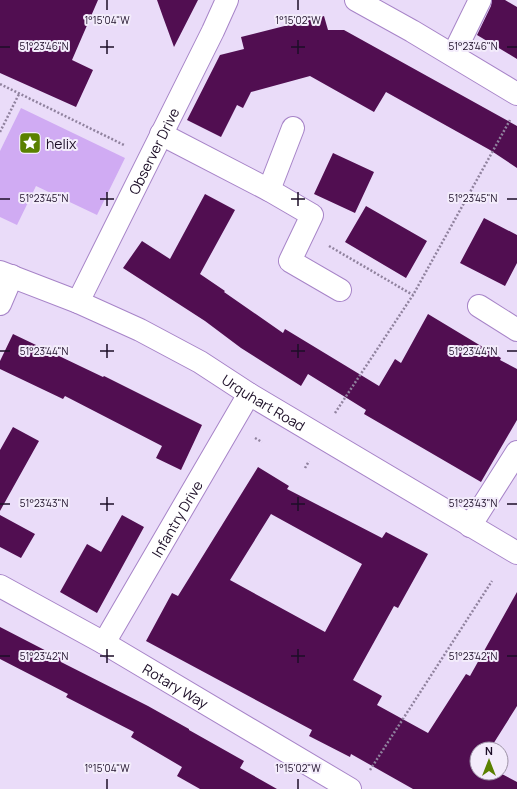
<svg xmlns="http://www.w3.org/2000/svg" width="517" height="789" font-family="Manrope,sans-serif">
<style>
.green{fill:#d0abf3}
.building{fill:#510e51;fill-rule:evenodd}
.lines{fill:none;stroke-linecap:round;stroke-linejoin:round}
.minor-casing{stroke:#a784c8;stroke-width:24}
.path{stroke:#90829e;stroke-width:2.5;stroke-dasharray:2 2;stroke-linecap:butt}
.minor{stroke:#fff;stroke-width:22}
.ticks{fill:none;stroke:#1c0e27;stroke-width:1.5}
.labels{text-anchor:middle;dominant-baseline:central;stroke-width:4;stroke-linejoin:round;paint-order:stroke}
.poi-label{font-size:14px;fill:#1c0e27;stroke:#f3ecfb;text-anchor:start}
.street-label{font-size:14px;fill:#1c0e27;stroke:#f3ecfb}
.ticks-label{font-size:10px;text-anchor:middle;fill:#1c0e27;stroke:#f3ecfb;stroke-width:4;stroke-linejoin:round;paint-order:stroke}
</style>
<rect width="100%" height="100%" fill="#eadcf9"/>
<!-- green -->
<path class="green" d="M21 108 125 158 97 215 36 186 17 225 0 217V151Z"/>
<!-- building -->
<path class="building" d="M0 0H98L72 60 93 70 76 107 0 73Z
M157 0H198L174 47 163 17Z
M492 0H505L517 7V59L477 35 491 6Z
M324 16 328 30H344L517 126V168L490 150 386 92 374 112 310 76 251 92 243 108 237 105 221 137 187 120 220 55 244 49 241 37Z
M333 153 374 172 355 213 314 194Z
M205 194 235 210 200 274 225 291 224 292 283 333 285 329 379 386 395 359 401 363 428 314 501 358 500 360 517 369V420L481 482 364 414 366 410 308 374 301 386 241 348 205 321 123 268 142 241 170 259Z
M366 206 427 241 406 278 345 242Z
M484 218 517 235V263L505 286 460 263Z
M13 334 103 377 104 376 202 425 181 470 156 458 162 446 65 396 63 399 0 369V361Z
M13 427 39 441 0 511V450Z
M258 467 289 486 287 489 382 538 386 532 428 554 398 608 394 606 353 680 382 696 377 705 428 733 466 674 470 676 517 592V706L490 749H477V773H500L517 782V789H413L351 754 350 757 309 736 312 730 146 641 172 593 178 596ZM271 514 362 564 325 632 230 580Z
M0 515 35 534 21 558 0 547Z
M122 515 144 527 97 613 60 592 87 544 101 552Z
M0 627 62 659 61 662 148 706 189 729V730L244 761 240 768 277 789H200L177 776 182 767 131 737 134 732 66 697 68 694 0 659Z"/>
<g class="lines">
<!-- minor casing -->
<g class="minor-casing">
<g id="minor">
<path d="M356 0 412 31 517 94"/>
<path d="M453 55 480 0"/>
<path d="M161 134 269 190 312 215 290 261 340 290"/>
<path d="M269 190 293 128"/>
<path id="s1" d="M0 272 78 302 140 330 200 362 249 394 517 553"/>
<path id="s2" d="M78 302 213 31 227 0"/>
<path d="M0 304 12 276"/>
<path d="M479 306 517 330"/>
<path d="M470 526 517 452"/>
<path id="s3" d="M0 586 104 643 350 789"/>
<path id="s4" d="M104 643 249 394"/>
</g>
</g>
<!-- path -->
<path class="path" d="M0 84 124 145
M0 132 19 94
M329 246 413 295
M335 413 413 295 510 120
M255 438 262 442
M305 468 309 461
M370 770 492 581"/>
<!-- minor -->
<use href="#minor" class="minor"/>
</g>
<!-- ticks -->
<path class="ticks" d="M107 0V10M298 0V10M107 40V54M298 40V54M0 47H10M100 47H114M291 47H305M507 47H517M107 192V206M298 192V206M0 199H10M100 199H114M291 199H305M507 199H517M107 344V358M298 344V358M0 351H10M100 351H114M291 351H305M507 351H517M107 497V511M298 497V511M0 504H10M100 504H114M291 504H305M507 504H517M107 649V663M298 649V663M0 656H10M100 656H114M291 656H305M507 656H517M107 779V789M298 779V789"/>
<!-- icons -->
<defs>
<g id="sight-square" transform="scale(1.15)"><rect x="-9" y="-9" width="18" height="18" rx="4" fill="#5a8100" stroke="#f3ecfb"/><path d="M0-6L1.8-2.2L6-1.7L2.9 1.2L3.7 5.4L0 3.3L-3.7 5.4L-2.9 1.2L-6-1.7L-1.8-2.2Z" fill="#fff"/></g>
</defs>
<g fill-rule="evenodd">
<use href="#sight-square" x="30" y="143"/>
</g>
<g class="labels">
<!-- poi labels -->
<g class="poi-label">
<text x="46" y="143">helix</text>
</g>
<!-- street labels -->
<g class="street-label">
<text stroke="none"><textPath href="#s2" startOffset="169">Observer Drive</textPath></text>
<text stroke="none"><textPath href="#s1" startOffset="295">Urquhart Road</textPath></text>
<text stroke="none"><textPath href="#s4" startOffset="144">Infantry Drive</textPath></text>
<text stroke="none"><textPath href="#s3" startOffset="202">Rotary Way</textPath></text>
</g>
</g>
<g class="ticks-label">
<text x="107" y="24">1°15'04"W</text>
<text x="298" y="24">1°15'02"W</text>
<text x="44" y="50">51°23'46"N</text>
<text x="473" y="50">51°23'46"N</text>
<text x="44" y="202">51°23'45"N</text>
<text x="473" y="202">51°23'45"N</text>
<text x="44" y="355">51°23'44"N</text>
<text x="473" y="355">51°23'44"N</text>
<text x="44" y="507">51°23'43"N</text>
<text x="473" y="507">51°23'43"N</text>
<text x="44" y="660">51°23'42"N</text>
<text x="473" y="660">51°23'42"N</text>
<text x="107" y="772">1°15'04"W</text>
<text x="298" y="772">1°15'02"W</text>
</g>
<!-- north arrow -->
<g transform="translate(489 761)"><circle r="19" fill="#f3ecfb" stroke="#9d93a6"/>
<path d="M0-3L7 15L0 10L-7 15Z" fill="#5a8100"/>
<text y="-6" font-size="11" font-weight="bold" text-anchor="middle" fill="#1c0e27">N</text>
</g>
</svg>
